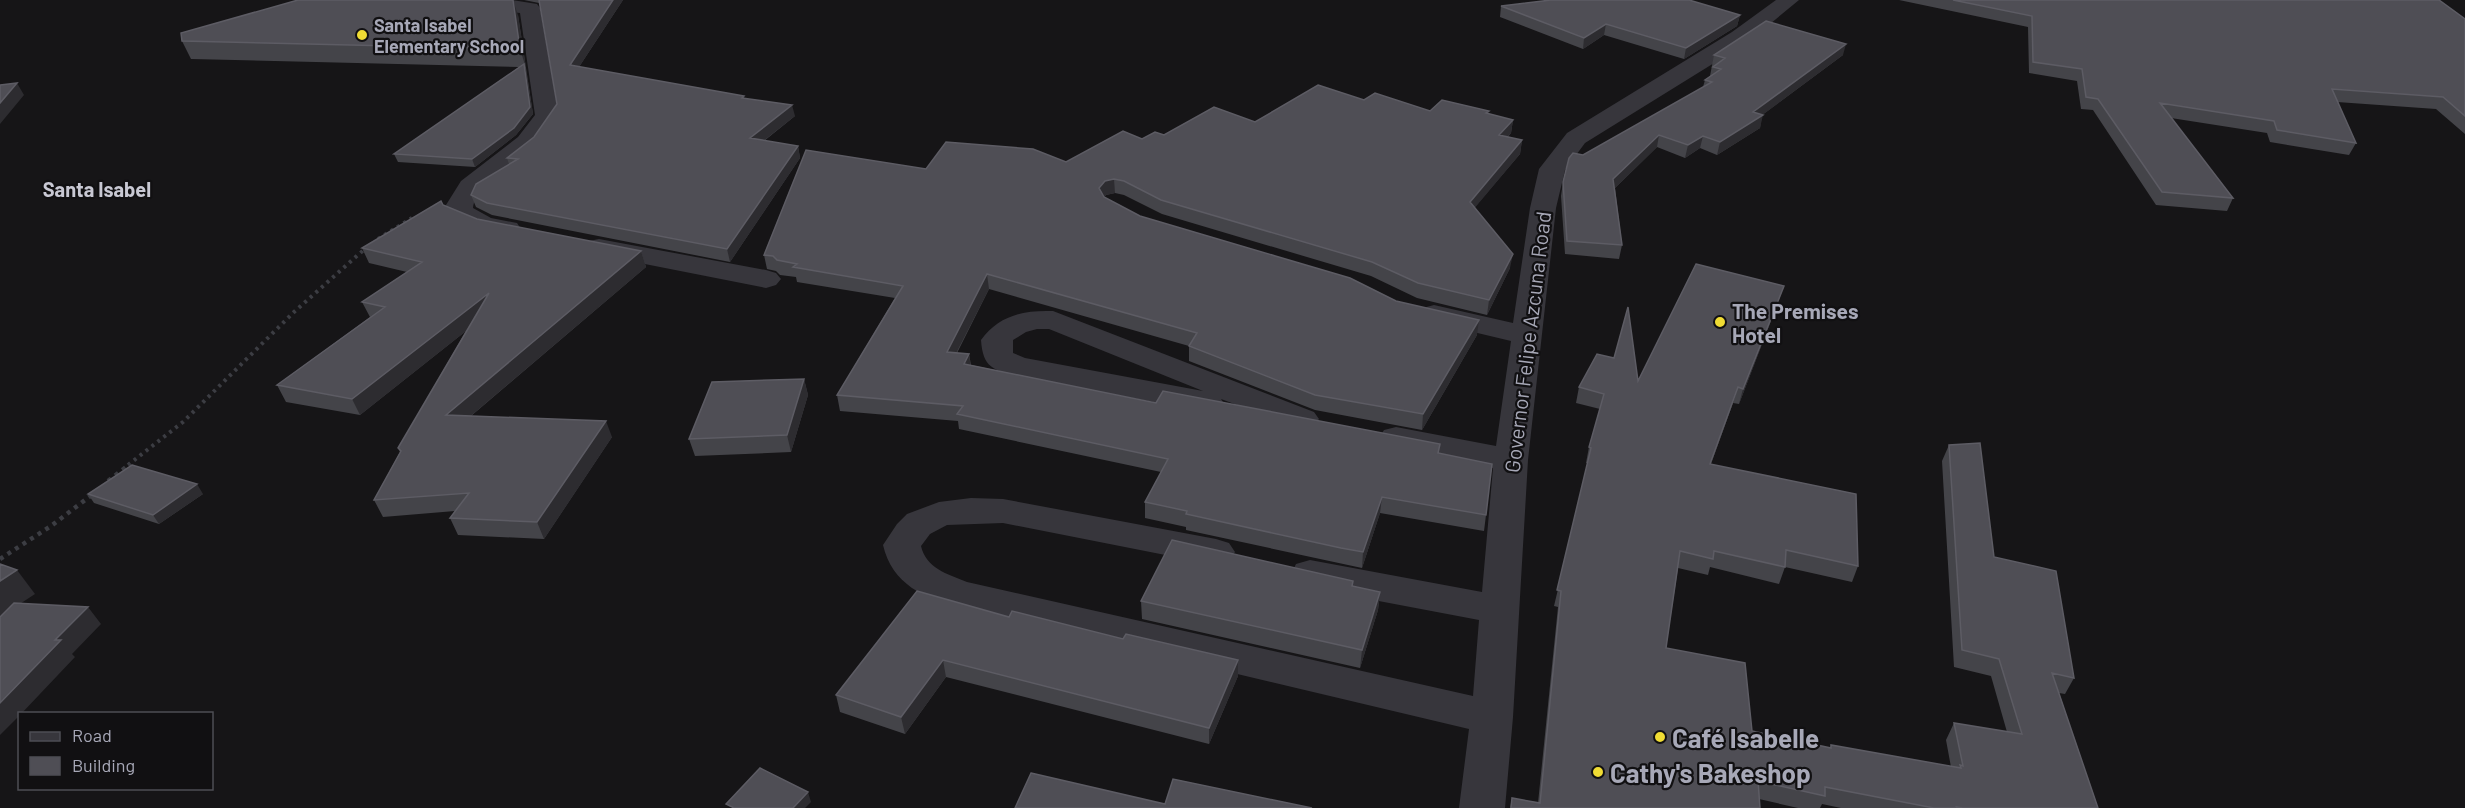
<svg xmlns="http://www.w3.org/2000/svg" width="2465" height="808" font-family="Barlow,sans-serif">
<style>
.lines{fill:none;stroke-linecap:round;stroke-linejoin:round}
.path-far1{stroke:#3c3d43;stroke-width:4;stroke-dasharray:3 4.5;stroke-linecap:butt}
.path{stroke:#3c3d43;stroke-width:4.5;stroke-dasharray:4 5;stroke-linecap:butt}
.minor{fill:#37363c;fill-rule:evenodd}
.wall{fill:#444449}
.shaded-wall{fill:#2d2c30}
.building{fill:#4f4e55;stroke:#5d5c64;stroke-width:1.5}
.poi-dot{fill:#f0dc34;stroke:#111012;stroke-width:2}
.labels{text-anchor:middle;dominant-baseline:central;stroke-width:4.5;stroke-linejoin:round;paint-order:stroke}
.far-poi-label{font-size:18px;font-weight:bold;fill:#a7a8b7;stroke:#111012;text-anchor:start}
.far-quarter-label{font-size:20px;font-weight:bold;fill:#c8c8d3;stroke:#111012}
.poi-label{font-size:21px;font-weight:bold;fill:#a7a8b7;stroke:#111012;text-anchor:start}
.street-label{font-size:21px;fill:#a7a8b7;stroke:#111012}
.near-poi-label{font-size:26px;font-weight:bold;fill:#a7a8b7;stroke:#111012;text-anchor:start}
</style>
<rect width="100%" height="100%" fill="#161517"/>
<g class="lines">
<!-- path-far1 -->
<path class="path-far1" d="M378 239 412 218
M128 465 183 422 294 312 367 247"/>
<!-- path -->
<path class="path" d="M108 481 130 464
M0 559 51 526 93 494"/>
<!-- minor -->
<path class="minor" d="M441 0H512L537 4 540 8 559 116C552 126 545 137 536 147 521 163 475 185 473 208L491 218 517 223 521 229 517 235C494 241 470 228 450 218L446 205 461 181 518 137 535 115 520 13 451 6 444 4Z
M1776 0H1799L1748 42 1585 143 1565 170 1556 208 1528 460 1513 717 1505 808H1459L1469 729 959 608C924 598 892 584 883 545L897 524 907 514 939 502 971 498 1003 499 1216 539 1229 543 1235 552 1229 561 1216 565 1003 523 947 525 930 534 921 546C926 568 947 574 967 582L1473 696 1479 620 1310 588 1296 584 1291 574 1296 564 1310 560 1482 592 1493 468 1396 449 1384 446 1379 438 1384 430 1396 427 1496 446 1511 341 1423 320 1419 314 1423 308 1434 305 1513 323 1530 208 1539 169 1567 133 1732 32Z
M599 239 766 270 776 273 781 279 776 285 766 288 589 253 585 247 589 241Z
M1053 311 1314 412 1319 419 1314 426 1302 429 1221 399 1223 402 1219 409 1207 412 1020 377C994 370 983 369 981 340 999 315 1024 310 1053 311ZM1037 329H1049L1203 391 1025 358 1013 353V340L1026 332Z"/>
</g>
<!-- wall -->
<path class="wall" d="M524 0H623L579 67 745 98 795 116 764 141 798 146 800 158 730 262 492 215 476 207 471 195 509 164 507 158 534 137 557 104 540 5 539 3Z
M1899 0H2439L2465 19V134L2436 109 2337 102 2356 143 2349 155 2270 142 2267 133 2171 118 2233 198 2227 211 2156 205 2093 110 2081 109 2077 81 2029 73 2028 27Z
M1689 1 1740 15 1737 26 1684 59 1604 35 1583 49 1500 17 1501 6Z
M518 15 533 114 516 135 475 167 398 162 394 154 519 67 191 59 182 41Z
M1714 55H1843L1762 115 1760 128 1717 155 1700 148 1685 158 1657 147 1615 188 1622 245 1619 259 1565 254 1561 196 1563 182 1703 87 1705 80 1710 76Z
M1364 100 1430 111H1489L1488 114 1513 120 1511 133 1508 137 1522 140 1520 154 1474 208 1510 268 1487 315 1417 298 1371 276 1162 214 1124 195 1115 193 1106 195 1104 197 1140 216 1396 301 1477 335 1422 430 1315 410 1189 361V346L989 289 957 353 969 354 971 365 1156 403 1439 454 1486 515 1484 531 1380 513 1362 568 1186 530V527L1145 518V502L1161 472 959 429 958 421 840 411 837 395 895 298 797 282 796 277 780 275 776 271 767 269 764 255 926 169 1066 162 1142 139 1255 122Z
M443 205 477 219 641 251 646 267 471 416 612 437 544 539 458 535 450 518 455 511 383 517 374 500 400 452 398 448 466 331 360 415 286 402 277 385 370 317 362 302 407 272 369 263 362 248Z
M1779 300 1739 404 1733 403 1711 464 1858 566 1852 582 1785 567 1779 584 1710 567 1708 575 1678 568 1666 648 1752 731 1830 748 1831 745 1951 767 1946 740 1954 723 2007 732 1991 676 1954 667 1942 461 1949 445 1994 557 2074 678 2065 694 2059 693 2098 808H1841L1822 804 1820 808H1798L1759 799 1760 808H1510L1512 798 1538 803 1558 607 1554 606 1588 463H1586L1589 447 1600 409 1576 403 1579 387 1638 381Z
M804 379 808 395 791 452 695 456 689 439Z
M88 494H203L159 524 94 503Z
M1353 581V586L1380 592 1378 610 1360 668 1142 619 1141 601Z
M1009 617 1238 676 1209 744 946 677 905 734 840 712 836 695Z"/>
<!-- shaded-wall -->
<path class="shaded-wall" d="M513 0 518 15 526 68 520 49Z
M613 0H623L573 76 570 65Z
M1740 15 1737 26 1684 59 1686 48Z
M1606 24 1604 35 1583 49 1584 38Z
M1846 44 1843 55 1757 119 1763 115 1760 128 1717 155 1720 142 1753 112Z
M524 64 526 71 533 114 516 135 475 167 472 159Z
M17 83 24 95 0 124V103Z
M792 105 795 116 752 150 750 138Z
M1513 120 1511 133 1497 148 1499 135Z
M1659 135 1657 147 1611 192 1613 179Z
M1703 136 1700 148 1685 158 1688 145Z
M1522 140 1520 154 1468 216 1470 202Z
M798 146 800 158 730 262 727 249Z
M1114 179 1115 193 1106 195 1100 202 1099 188 1105 181Z
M641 251 646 267 453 431 446 415Z
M1513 254 1510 268 1487 315 1489 300Z
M987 274 989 289 949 367 947 352Z
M1784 286 1779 300 1739 404 1743 389Z
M489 293 495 308 360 415 352 399Z
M1479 320 1477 335 1422 430 1423 414Z
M969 354 971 369 964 364Z
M804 379 808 395 791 452 787 435Z
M1738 387 1733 403 1705 480 1710 464Z
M606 421 612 437 544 539 537 522Z
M197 484 203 494 159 524 153 515Z
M1382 497 1380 513 1362 568 1363 552Z
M17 570 35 594 0 617V581Z
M1380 592 1378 610 1360 668 1362 650Z
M88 607 101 624 72 654 75 657 21 714H20V715L0 735V703L55 640Z
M943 660 946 677 905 734 901 717Z
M1238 660V676L1209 744V728Z
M808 792 811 802 805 808H793Z"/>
<!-- building -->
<path class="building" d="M298 0H513L520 49 182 41 181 33Z
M539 0H613L570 65 744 96 742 98 792 105 750 138 798 146 727 249 487 203 471 195 476 184 518 159 507 158 534 137 557 104Z
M1551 0H1689L1740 15 1686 48 1606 24 1584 38 1501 6Z
M1953 0H2439L2465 19V116L2443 97 2332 89 2356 143 2277 130 2274 121 2160 103 2233 198 2162 192 2098 99 2086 97 2082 69 2033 62 2032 16Z
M1766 21 1846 44 1753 112 1763 115 1720 142 1703 136 1688 145 1659 135 1613 179 1622 245 1567 241 1563 182 1569 158 1573 153 1583 155 1712 82 1705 80 1721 69 1713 67 1725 58 1714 55Z
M524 64 530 107 514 128 472 159 394 154Z
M17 83 0 103V85Z
M1318 85 1364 100 1375 93 1430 111 1442 100 1489 111 1486 113 1513 120 1499 135 1522 140 1470 202 1513 254 1489 300 1418 283 1372 262 1161 200 1124 181 1114 179 1105 181 1099 188 1104 197 1140 216 1350 278 1396 301 1479 320 1423 414 1315 395 1189 346 1197 333 987 274 947 352 969 354 964 364 1156 403 1163 391 1440 444 1438 453 1492 464 1486 515 1382 497 1363 552 1341 548 1186 514 1187 511 1145 502 1168 459 957 414 963 406 837 395 903 286 793 267 797 264 777 260 773 256 764 255 806 150 926 169 946 142 1033 149 1066 162 1123 131 1142 139 1155 132 1164 135 1214 107 1255 122Z
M441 201 443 205 477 219 641 251 446 415 606 421 537 522 450 518 469 493 374 500 401 451 398 448 489 293 352 399 277 385 385 307 362 302 422 262 362 248Z
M1696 264 1784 286 1743 389 1738 387 1710 464 1856 494 1858 566 1786 550 1785 567 1714 551 1713 559 1680 551 1666 648 1745 663 1752 731 1831 748V745L1961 768 1960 765 1963 766 1954 723 2022 734 1999 659 1962 650 1949 445 1980 443 1994 557 2056 571 2074 678 2052 673 2098 808H1963L1957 807 1958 808H1934L1825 787V796L1758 781 1760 808H1511L1512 798 1540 803 1561 591 1557 590 1591 448 1589 447 1604 394 1579 387 1597 354 1614 358 1628 307 1638 381Z
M804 379 787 435 689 439 712 382Z
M132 465 197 484 153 515 88 494Z
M1172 540 1353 581 1352 586 1380 592 1362 650 1141 601Z
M0 564 17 570 0 581Z
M917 591 1009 617 1012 611 1123 639 1126 634 1238 660 1209 728 943 660 901 717 836 695Z
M14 603 88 607 55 640H61L0 703V617Z
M760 768 808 792 793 808H734L726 804Z
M1031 773 1165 804 1173 779 1312 808H1015Z"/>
<!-- markers -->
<g class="poi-dot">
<circle cx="362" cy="35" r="6"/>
<circle cx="1720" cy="322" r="6"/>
<circle cx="1660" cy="737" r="6"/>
<circle cx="1598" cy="772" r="6"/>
</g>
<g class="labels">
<!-- far-poi labels -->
<g class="far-poi-label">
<text x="374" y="25">Santa Isabel<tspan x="374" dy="21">Elementary School</tspan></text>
</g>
<!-- far-quarter labels -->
<g class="far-quarter-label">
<text x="97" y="189">Santa Isabel</text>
</g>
<!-- poi labels -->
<g class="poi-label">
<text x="1732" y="310">The Premises<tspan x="1732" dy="24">Hotel</tspan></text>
</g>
<!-- street labels -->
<g class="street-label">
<text transform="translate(1527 342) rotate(-83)">Governor Felipe Azcuna Road</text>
</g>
<!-- near-poi labels -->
<g class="near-poi-label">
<text x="1672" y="737">Café Isabelle</text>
<text x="1610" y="772">Cathy's Bakeshop</text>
</g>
</g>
<!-- legend -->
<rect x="18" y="712" width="195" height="78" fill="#111012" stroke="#4d4d54" stroke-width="1.5"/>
<rect x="30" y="732" width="30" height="9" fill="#37363c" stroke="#4d4d54" stroke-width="1.5"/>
<text x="72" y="742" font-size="18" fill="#a7a8b7">Road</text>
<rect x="30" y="757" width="30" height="18" fill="#4f4e55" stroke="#4d4d54" stroke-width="1.5"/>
<text x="72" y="772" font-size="18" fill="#a7a8b7">Building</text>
</svg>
